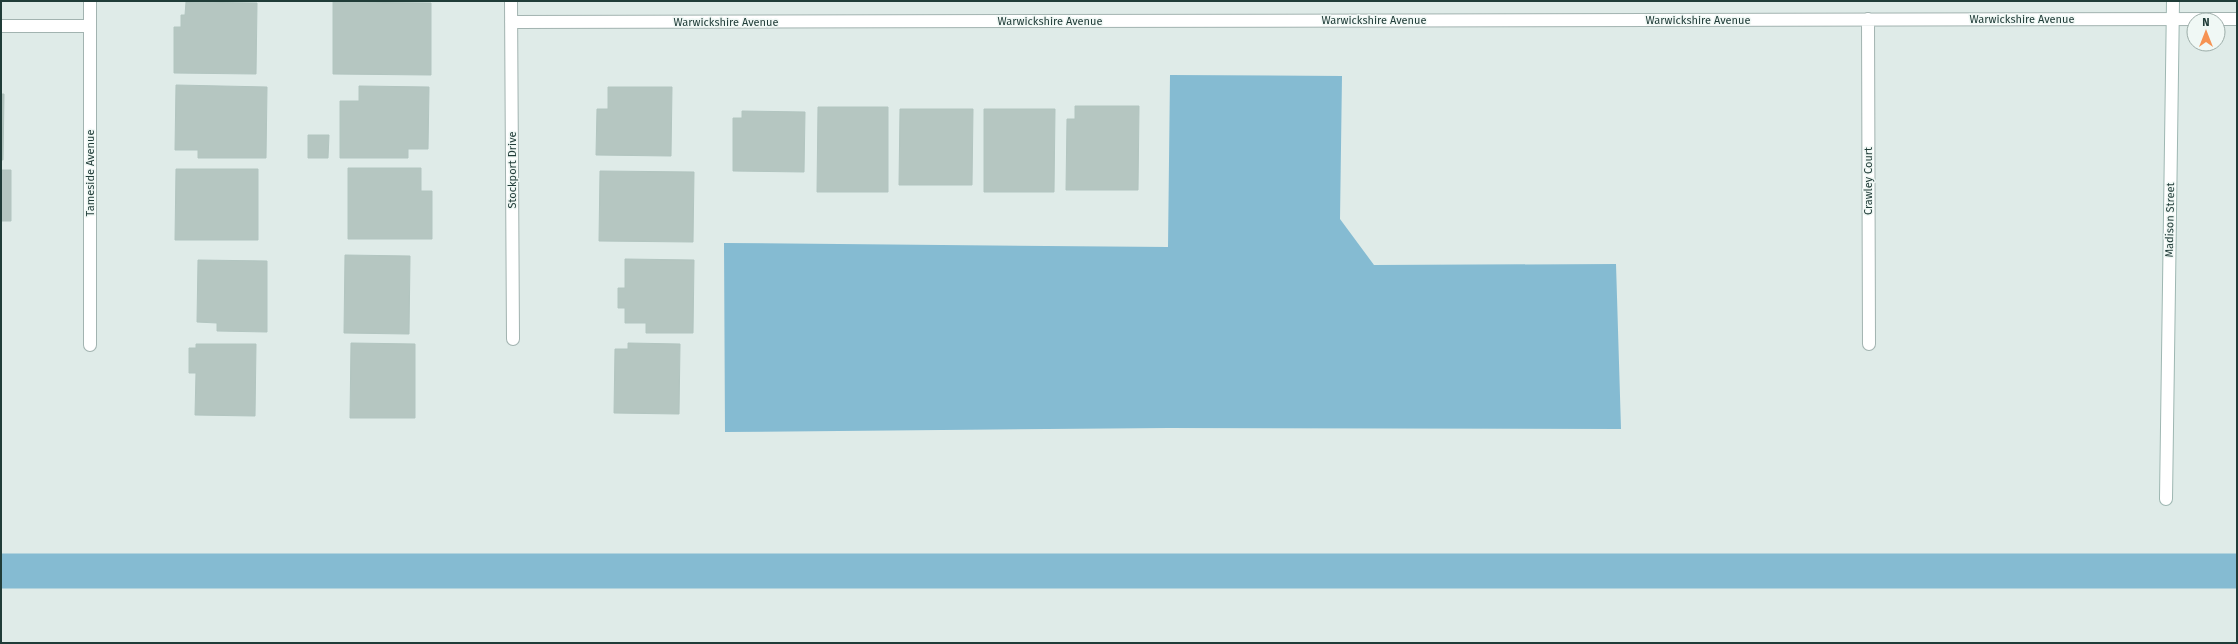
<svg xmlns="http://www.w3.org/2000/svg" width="2238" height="644" font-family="'Fira Sans',sans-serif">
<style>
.water{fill:#85bbd2}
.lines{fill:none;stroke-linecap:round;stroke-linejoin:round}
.canal{stroke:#85bbd2;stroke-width:35}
.building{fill:#b5c6c1;stroke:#b2c5c0}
.street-casing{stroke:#a2b3b0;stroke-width:14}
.secondary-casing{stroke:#9eb7b2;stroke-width:14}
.street{stroke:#fff;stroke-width:12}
.secondary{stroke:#fff;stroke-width:12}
.labels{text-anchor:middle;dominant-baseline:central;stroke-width:3;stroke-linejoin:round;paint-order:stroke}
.street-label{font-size:11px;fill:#203c38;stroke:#f0f8f5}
</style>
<rect width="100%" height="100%" fill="#dfebe8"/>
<!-- water -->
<path class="water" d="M1170 75 1342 76 1340 219 1374 265 1616 264 1621 429 1168 428 725 432 724 243 1168 247Z"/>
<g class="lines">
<!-- canal -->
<path class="canal" d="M1 571H2237"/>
</g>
<!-- building -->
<path class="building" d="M186 2 257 3 256 74 174 73V27H181V15H185Z
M333 2 431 3V75L333 74Z
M176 85 267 87 266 158H198V150H175Z
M359 86 429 87 428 149H408V158H340V101H359Z
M608 87H672L671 156 596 155 597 109H608Z
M1 94H4L3 160H1Z
M1075 106H1139L1138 190H1066L1067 119H1075Z
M818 107H888V192H817Z
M900 109H973L972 185H899Z
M984 109H1055L1054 192H984Z
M742 111 805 112 804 172 733 171V118H742Z
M308 135H329L328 158H308Z
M348 168H421V191H432V239H348Z
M176 169H258V240H175Z
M1 170H11V221H1Z
M600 171 694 172 693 242 599 241Z
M345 255 410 256 409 334 344 333Z
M625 259 694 260 693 333H646V323H625V308H618V288H625Z
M198 260 267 261V332L217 331V323L197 322Z
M351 343 415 344V418H350Z
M628 343 680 344 679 414 614 413 615 349H628Z
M196 344H256L255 416 195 415 196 373H189V348H196Z"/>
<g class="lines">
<!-- street casing -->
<g class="street-casing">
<path id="street" d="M90 1V345
M511 1 513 339
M1868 19 1869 344
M511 22 2237 19
M1 26H90"/>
</g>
<!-- secondary casing -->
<g class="secondary-casing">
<path id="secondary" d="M2166 499 2173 1"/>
</g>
<!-- street -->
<use href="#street" class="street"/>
<!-- secondary -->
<use href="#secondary" class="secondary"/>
</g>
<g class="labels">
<!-- street labels -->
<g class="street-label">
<text x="2022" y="19">Warwickshire Avenue</text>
<text x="1374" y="20">Warwickshire Avenue</text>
<text x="1698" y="20">Warwickshire Avenue</text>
<text x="1050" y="21">Warwickshire Avenue</text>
<text x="726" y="22">Warwickshire Avenue</text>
<text transform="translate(512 170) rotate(-90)">Stockport Drive</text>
<text transform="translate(90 173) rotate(-90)">Tameside Avenue</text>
<text transform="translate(1868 181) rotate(-90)">Crawley Court</text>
<text transform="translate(2170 220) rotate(-89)">Madison Street</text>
</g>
</g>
<!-- border -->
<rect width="2238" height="644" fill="none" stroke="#203c38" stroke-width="4"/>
<!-- north arrow -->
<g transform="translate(2206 32)"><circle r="19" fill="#f0f8f5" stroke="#9dada9"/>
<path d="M0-3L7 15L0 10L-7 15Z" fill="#f69353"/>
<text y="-6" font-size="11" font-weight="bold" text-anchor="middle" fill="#203c38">N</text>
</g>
</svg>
